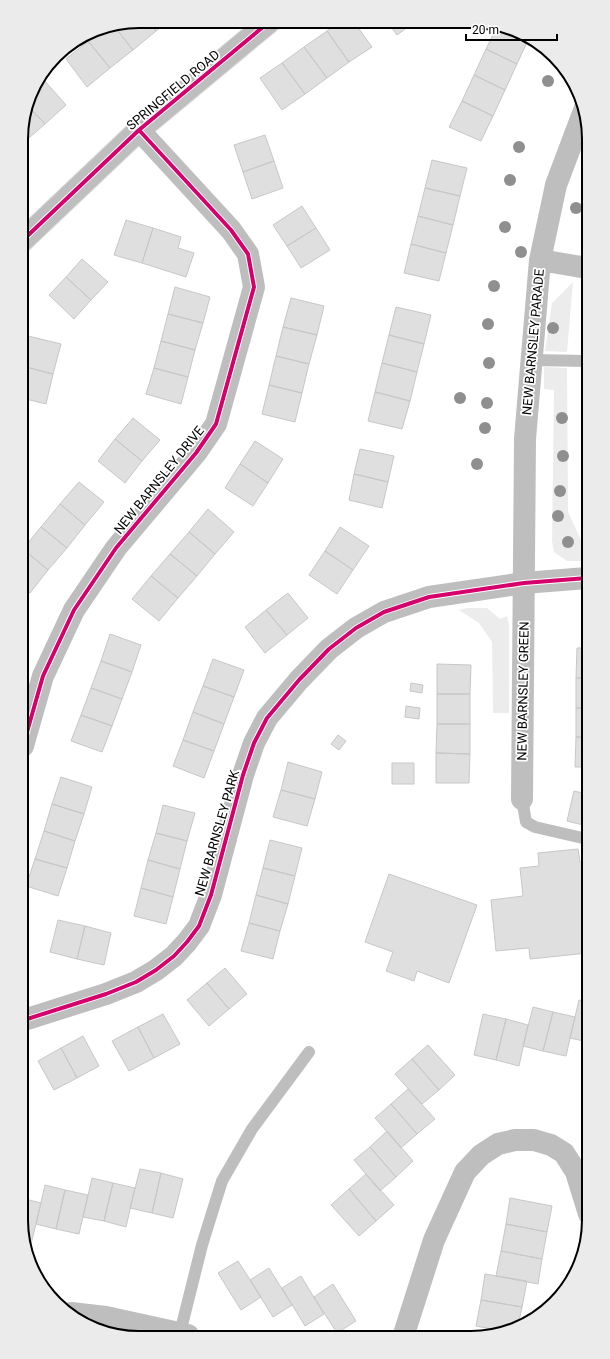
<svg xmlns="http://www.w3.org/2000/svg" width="610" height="1359" font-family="Roboto,sans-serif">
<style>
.green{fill:#ececec}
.building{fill:#dfdfdf;stroke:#c7c7c7}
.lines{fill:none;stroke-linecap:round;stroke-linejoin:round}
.highway-casing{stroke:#dbdbdb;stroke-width:24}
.lane{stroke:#bebebe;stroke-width:12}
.street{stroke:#bebebe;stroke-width:22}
.highway{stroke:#bebebe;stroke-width:22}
.cycleway-casing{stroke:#fff;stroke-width:6}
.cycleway{stroke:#d6006c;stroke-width:4}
.tree{fill:#8f8f8f}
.labels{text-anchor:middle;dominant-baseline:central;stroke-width:3.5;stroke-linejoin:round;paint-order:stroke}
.street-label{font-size:13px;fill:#000;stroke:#fff}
.rim{fill:none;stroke:#000;stroke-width:2}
</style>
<rect width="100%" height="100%" fill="#fff"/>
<!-- green -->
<path class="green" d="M573 282 567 352 545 351 552 303Z
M586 292V352L581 347 583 296Z
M544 367 567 368 568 512 580 538 586 545V561H567L554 552 552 541 554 390 544 389Z
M467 608H487L500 619 507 616 509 626V713H493L492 642 479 623 459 610Z"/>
<!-- building -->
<path class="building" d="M139 21H148L156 31 133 50 114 26Z
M148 21H169L156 31Z
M339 22H354L372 47 349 62 327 31Z
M388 23H413L397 35Z
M498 25 528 40 517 64 486 49Z
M114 26 133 50 110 68 88 41 104 28Z
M327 31 349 62 327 78 304 47Z
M88 41 110 68 87 87 66 59Z
M304 47 327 78 305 94 282 63Z
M486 49 517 64 505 90 474 75Z
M282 63 305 94 282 110 260 78Z
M474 75 505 90 493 116 462 101Z
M43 79 66 105 45 124 28 106 33 88Z
M462 101 493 116 481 141 449 127Z
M28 106 45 124 22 144 21 143V131Z
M265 135 274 161 243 172 234 145Z
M432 160 467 168 460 196 425 188Z
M274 161 283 188 252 199 243 172Z
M425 188 460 196 453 225 418 216Z
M302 206 316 228 287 246 273 225Z
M418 216 453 225 446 253 411 244Z
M126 220 153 228 142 263 114 255Z
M153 228 181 237 178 248 194 253 186 277 142 263Z
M316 228 330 250 301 268 287 246Z
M411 244 446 253 439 281 404 273Z
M82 259 108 282 91 300 66 277Z
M66 277 91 300 74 319 49 295Z
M175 287 210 297 203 323 168 314Z
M291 298 324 306 317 335 283 327Z
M396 307 431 315 424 344 389 335Z
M168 314 203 323 195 350 161 341Z
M283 327 317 335 309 364 276 356Z
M24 335 61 344 53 374 22 366V340Z
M389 335 424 344 417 372 382 363Z
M161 341 195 350 188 377 154 368Z
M276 356 309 364 302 393 269 385Z
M382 363 417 372 410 401 375 392Z
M22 366 53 374 46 404 22 398Z
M154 368 188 377 181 404 146 394Z
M269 385 302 393 295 422 262 414Z
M375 392 410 401 402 429 368 421Z
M133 418 160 440 142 461 115 439Z
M115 439 142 461 125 483 98 461Z
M255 441 283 459 268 483 240 464Z
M360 449 394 456 388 482 354 474Z
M240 464 268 483 253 506 225 488Z
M354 474 388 482 382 508 349 500Z
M79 482 104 502 85 525 60 504Z
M60 504 85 525 67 548 41 527Z
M208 509 234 532 215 554 189 532Z
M41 527 67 548 48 570 23 549Z
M340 527 369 546 353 570 325 551Z
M189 532 215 554 197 576 170 554Z
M23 549 48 570 30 593 23 587Z
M325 551 353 570 337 594 309 575Z
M170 554 197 576 178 598 151 576Z
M151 576 178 598 159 621 132 599Z
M288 593 308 618 287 635 266 610Z
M266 610 287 635 265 653 245 627Z
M110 634 141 645 132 672 101 661Z
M577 648H587V678H576Z
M213 659 244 670 234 697 203 686Z
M101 661 132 672 122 699 91 688Z
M437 664 471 665 470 694H437Z
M576 678H587V708H576Z
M411 683 423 685 422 693 410 691Z
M203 686 234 697 224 724 193 712Z
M91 688 122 699 112 726 81 715Z
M437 694H470V724H437Z
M406 706 420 708 419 719 405 717Z
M576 708H587V737H576Z
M193 712 224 724 214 751 183 740Z
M81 715 112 726 102 752 71 741Z
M437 724H470V754L436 753Z
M338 735 346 741 339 750 331 744Z
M576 737H587V767H575Z
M183 740 214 751 204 778 173 766Z
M436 753 470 754 469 783H436Z
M288 762 322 772 315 799 281 790Z
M392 763H414V784H392Z
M61 777 92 787 84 814 52 804Z
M281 790 315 799 307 826 273 817Z
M574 791 587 794V826L567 821Z
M52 804 84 814 75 841 44 831Z
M163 805 195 813 187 841 156 833Z
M44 831 75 841 67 868 35 859Z
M156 833 187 841 180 869 148 860Z
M270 840 302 848 295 876 263 868Z
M578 849 580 862 587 861 588 953 530 959 529 948 496 951 491 900 523 896 520 868 539 866 538 853Z
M35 859 67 868 58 896 26 886Z
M148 860 180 869 173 897 141 888Z
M263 868 295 876 288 904 256 895Z
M389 874 477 905 449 983 417 971 414 981 386 971 393 952 365 942Z
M141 888 173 897 166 924 134 916Z
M256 895 288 904 280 931 249 923Z
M58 920 85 926 77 959 50 952Z
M249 923 280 931 273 959 241 951Z
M85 926 111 933 104 965 77 959Z
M225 968 247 994 229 1009 207 983Z
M207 983 229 1009 209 1026 187 1000Z
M579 1000 588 1002V1042L570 1038Z
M533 1007 553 1012 543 1051 523 1046Z
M553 1012 575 1017 566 1056 543 1051Z
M163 1014 180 1044 154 1058 138 1027Z
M483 1014 506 1019 496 1060 474 1055Z
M506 1019 528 1025 519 1066 496 1060Z
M138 1027 154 1058 129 1071 112 1041Z
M83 1036 99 1066 77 1078 61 1048Z
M428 1045 455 1075 439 1090 412 1059Z
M61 1048 77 1078 54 1090 38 1061Z
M412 1059 439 1090 422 1104 395 1074Z
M408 1089 435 1119 417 1134 391 1104Z
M391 1104 417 1134 401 1148 375 1118Z
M387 1131 413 1161 396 1177 370 1147Z
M370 1147 396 1177 380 1191 354 1160Z
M140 1169 161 1173 152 1213 130 1208Z
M161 1173 183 1179 173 1218 152 1213Z
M366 1174 394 1205 376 1221 349 1189Z
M92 1178 113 1183 104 1221 83 1217Z
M113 1183 135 1188 126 1227 104 1221Z
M45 1185 65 1190 56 1229 36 1224Z
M349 1189 376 1221 359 1236 331 1205Z
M65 1190 88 1195 79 1234 56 1229Z
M510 1198 552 1206 547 1232 506 1224Z
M25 1199 41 1203 31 1244 25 1242Z
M506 1224 547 1232 542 1259 501 1251Z
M501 1251 542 1259 538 1284 496 1276Z
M238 1261 261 1297 241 1310 218 1273Z
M269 1268 292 1305 273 1317 250 1280Z
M485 1274 527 1281 522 1307 481 1300Z
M301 1276 324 1314 305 1326 282 1288Z
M333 1284 356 1321 337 1333 314 1297Z
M481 1300 522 1307 518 1326 507 1332 476 1326Z"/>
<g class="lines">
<!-- highway casing -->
<g class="highway-casing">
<path id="highway" d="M22 241 139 130 269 22"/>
</g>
<!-- lane -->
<path class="lane" d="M532 360 586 361
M522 799 526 822 535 827 587 839
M180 1333 202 1245 222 1181 252 1129 309 1052"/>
<!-- street -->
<path class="street" d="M540 260 581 267 585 266
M23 746 43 676 74 610 116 548 196 453 216 424 254 287 248 254 231 230 139 130
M522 799 525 439 540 260 556 185 585 108
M24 1020 106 994 136 982 156 970 174 956 187 942 199 926 211 895 243 775 254 743 267 718 299 680 329 649 356 628 384 612 429 597 524 583 587 578
M71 1313 106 1317 188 1335
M404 1334 434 1240 465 1172 481 1155 498 1144 515 1140H534L551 1145 564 1153 576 1172 589 1214"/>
<!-- highway -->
<use href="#highway" class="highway"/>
<!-- cycleway casing -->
<g class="cycleway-casing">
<path id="cycleway" d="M22 241 139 130 269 22
M23 746 43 676 74 610 116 548 196 453 216 424 254 287 248 254 231 230 139 130
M24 1020 106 994 136 982 156 970 174 956 187 942 199 926 211 895 243 775 254 743 267 718 299 680 329 649 356 628 384 612 429 597 524 583 587 578"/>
</g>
<!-- cycleway -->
<use href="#cycleway" class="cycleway"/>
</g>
<!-- trees -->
<g class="tree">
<circle cx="548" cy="81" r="6"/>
<circle cx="519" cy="147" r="6"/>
<circle cx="510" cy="180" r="6"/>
<circle cx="576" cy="208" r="6"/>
<circle cx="505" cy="227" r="6"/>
<circle cx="521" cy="252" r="6"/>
<circle cx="494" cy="286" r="6"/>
<circle cx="488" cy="324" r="6"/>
<circle cx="553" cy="328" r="6"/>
<circle cx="489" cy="363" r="6"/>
<circle cx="460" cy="398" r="6"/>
<circle cx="487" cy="403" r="6"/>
<circle cx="562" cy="418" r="6"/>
<circle cx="485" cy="428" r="6"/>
<circle cx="563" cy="456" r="6"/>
<circle cx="477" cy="464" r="6"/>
<circle cx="560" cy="491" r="6"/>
<circle cx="558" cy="516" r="6"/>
<circle cx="568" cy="542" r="6"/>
</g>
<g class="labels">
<!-- street labels -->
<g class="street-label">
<text transform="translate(173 90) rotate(-40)">SPRINGFIELD ROAD</text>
<text transform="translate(533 342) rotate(-85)">NEW BARNSLEY PARADE</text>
<text transform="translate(159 480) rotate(-51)">NEW BARNSLEY DRIVE</text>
<text transform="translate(523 691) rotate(-89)">NEW BARNSLEY GREEN</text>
<text transform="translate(217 833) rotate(-74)">NEW BARNSLEY PARK</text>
</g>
</g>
<!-- crop -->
<path d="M0 0H610V1359H0ZM139 28H471A111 111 0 0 1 582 139V1220A111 111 0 0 1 471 1331H139A111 111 0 0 1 28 1220V139A111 111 0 0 1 139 28Z" fill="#ebebeb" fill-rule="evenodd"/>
<path class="rim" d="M139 28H471A111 111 0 0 1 582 139V1220A111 111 0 0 1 471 1331H139A111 111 0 0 1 28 1220V139A111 111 0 0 1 139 28Z"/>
<!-- scale -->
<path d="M466 34v6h91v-6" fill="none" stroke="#000000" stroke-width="2"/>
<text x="472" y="34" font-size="12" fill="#000000" stroke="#ffffff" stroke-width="3" paint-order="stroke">20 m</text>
</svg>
